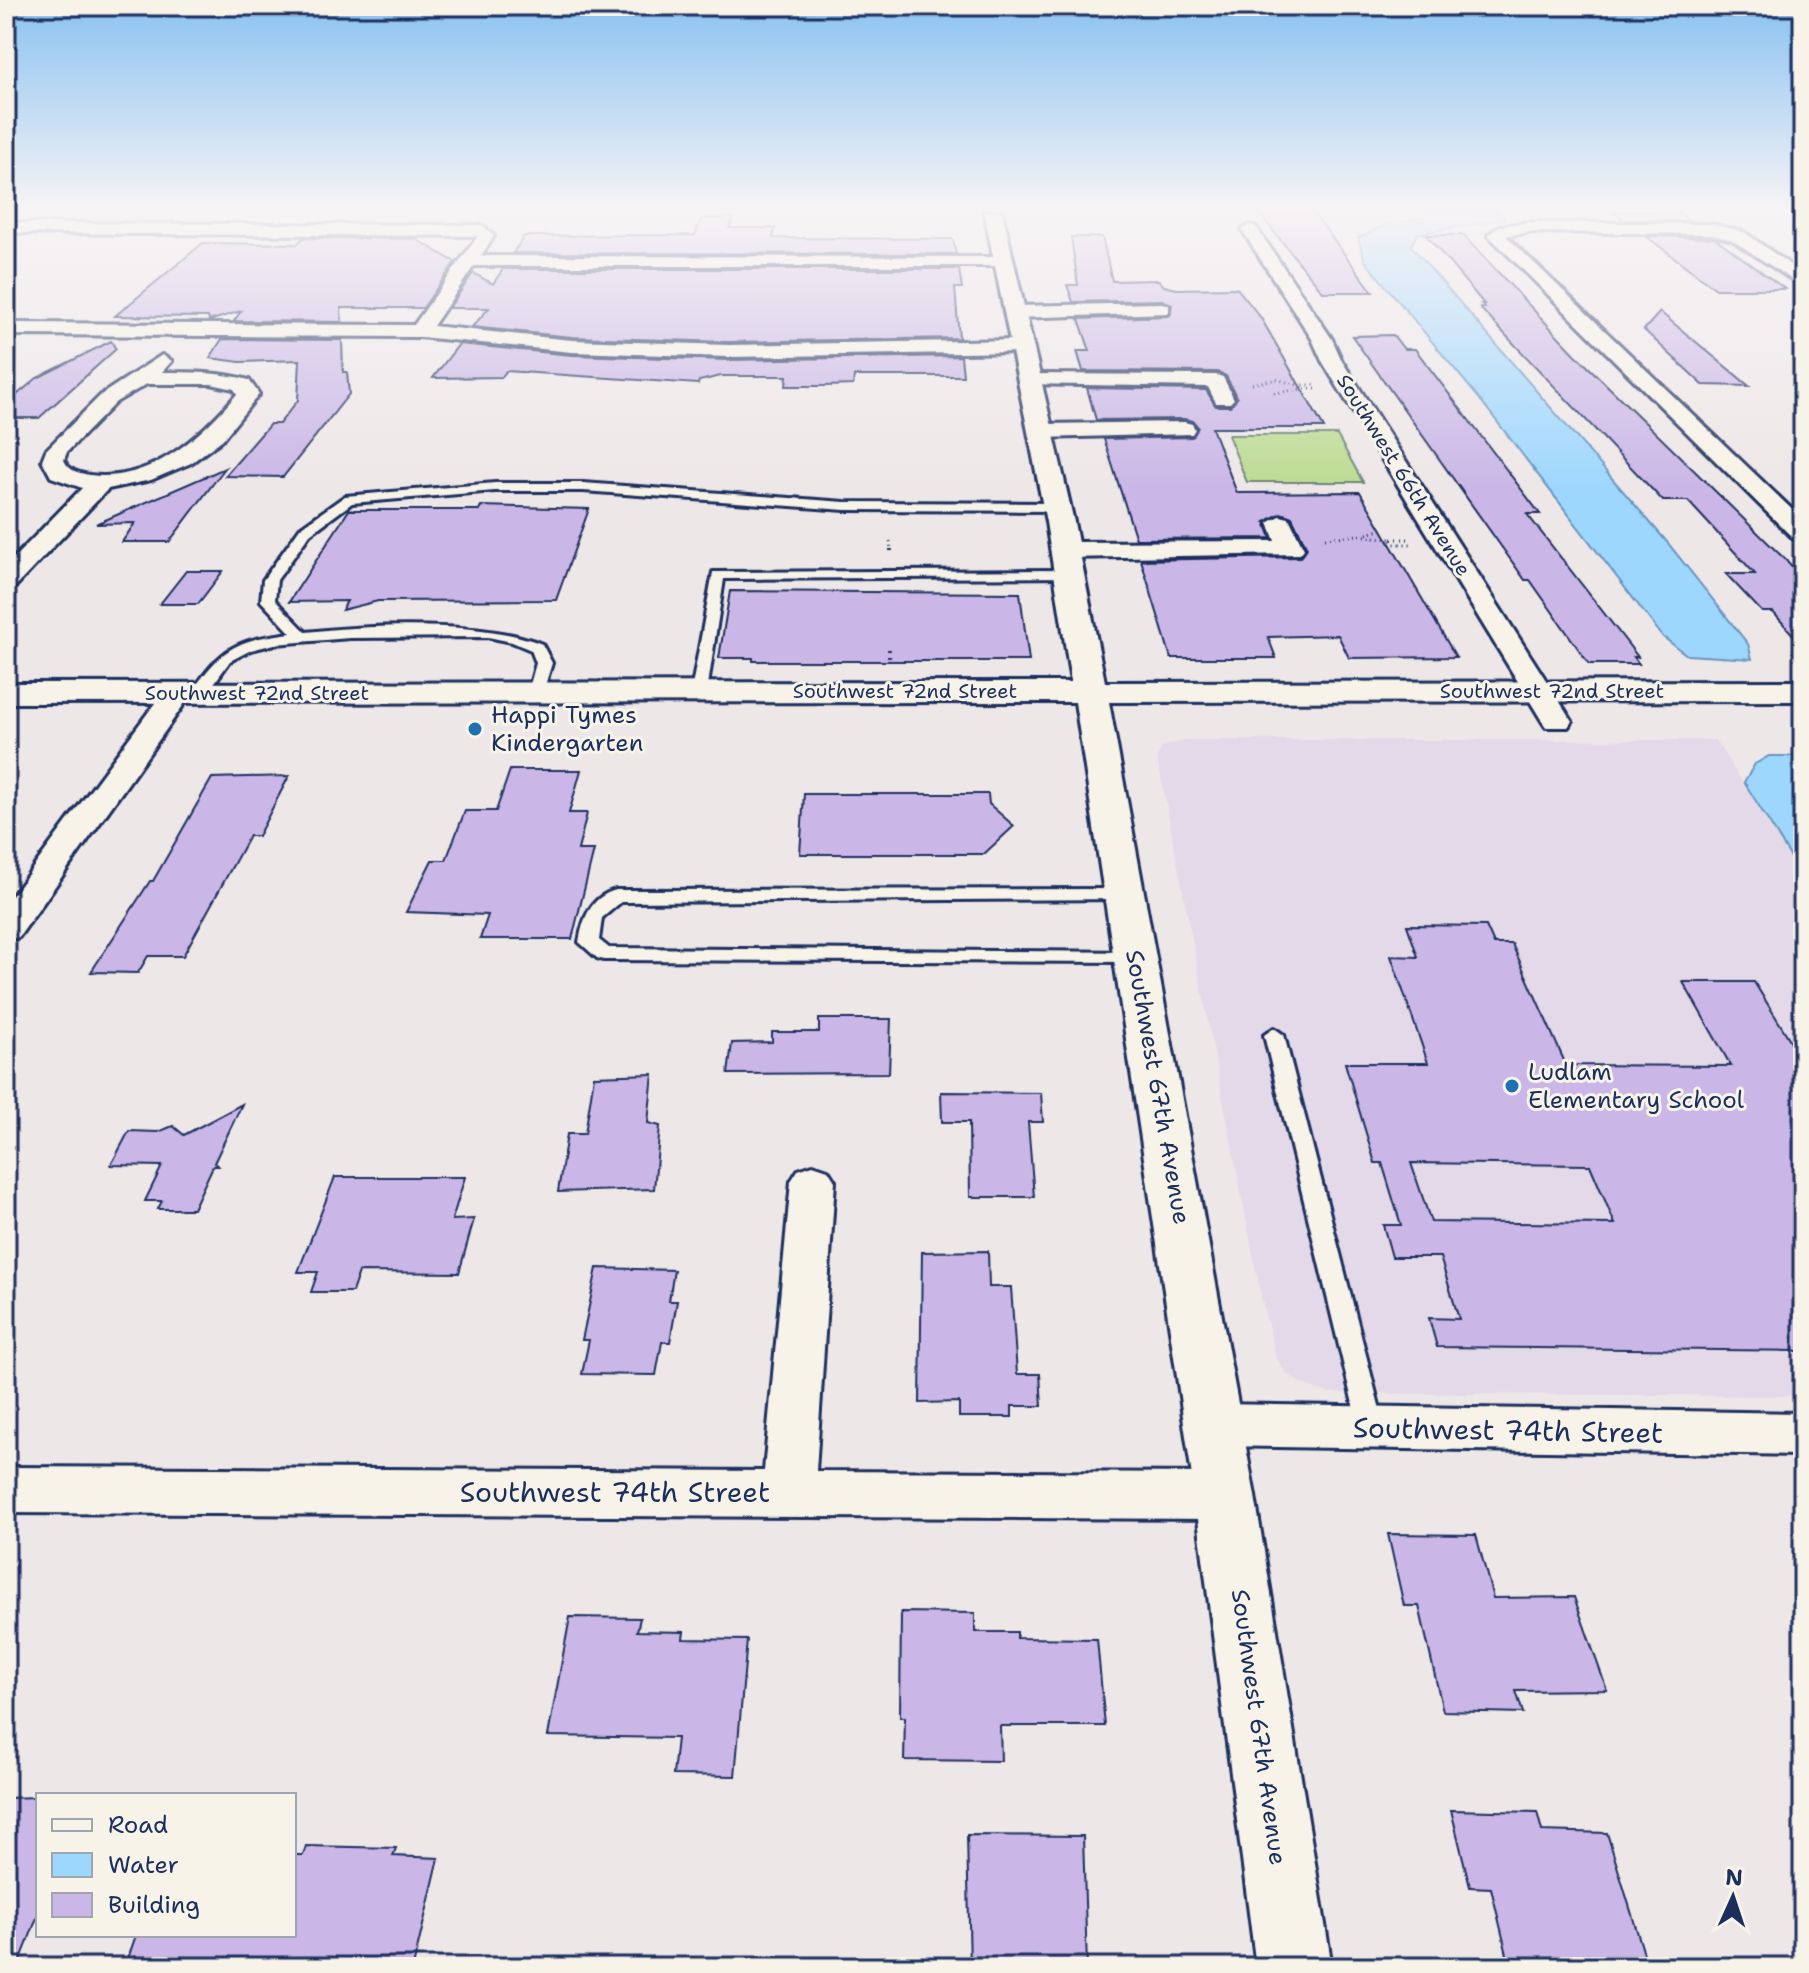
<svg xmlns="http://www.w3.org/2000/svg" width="1809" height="1973" font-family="'Shantell Sans',sans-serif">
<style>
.built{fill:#e3d9e8}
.green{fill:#bddb93;stroke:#6c8578;stroke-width:2}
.water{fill:#9ed7fe;stroke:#6a94be;stroke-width:2}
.building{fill:#cab7e7;stroke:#1b2f5e;stroke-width:2;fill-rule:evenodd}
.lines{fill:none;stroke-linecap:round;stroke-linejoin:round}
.lane-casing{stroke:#1b2f5e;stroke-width:6}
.street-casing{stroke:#1b2f5e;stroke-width:6}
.secondary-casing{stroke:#1b2f5e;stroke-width:6}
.path-far1{stroke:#1b2f5e;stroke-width:3;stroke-dasharray:1 4;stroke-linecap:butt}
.path{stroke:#1b2f5e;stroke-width:4;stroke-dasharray:2 5;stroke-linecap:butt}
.lane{fill:#f7f3e8;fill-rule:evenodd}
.street{fill:#f7f3e8;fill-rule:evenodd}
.secondary{fill:#f7f3e8;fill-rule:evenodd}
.poi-dot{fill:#1f6fb2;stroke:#f7f3e8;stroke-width:3}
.labels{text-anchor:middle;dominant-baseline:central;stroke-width:6;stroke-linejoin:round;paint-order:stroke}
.far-street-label{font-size:20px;fill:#1b2f5e;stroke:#f7f3e8}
.poi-label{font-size:24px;fill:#1b2f5e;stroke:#f7f3e8;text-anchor:start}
.street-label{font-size:24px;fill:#1b2f5e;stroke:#f7f3e8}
.near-street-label{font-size:28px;fill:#1b2f5e;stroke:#f7f3e8}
</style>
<rect width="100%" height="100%" fill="#eee7e8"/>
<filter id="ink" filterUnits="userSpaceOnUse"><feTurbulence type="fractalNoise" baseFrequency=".0125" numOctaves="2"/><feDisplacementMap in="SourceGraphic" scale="16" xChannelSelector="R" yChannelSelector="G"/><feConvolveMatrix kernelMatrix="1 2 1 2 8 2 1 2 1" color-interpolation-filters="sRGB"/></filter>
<g filter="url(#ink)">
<!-- built -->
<path class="built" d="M1186 740H1715L1803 877V1396L1328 1393 1298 1382 1286 1373 1276 1358 1261 1296 1157 757 1163 746Z"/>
<!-- green -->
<path class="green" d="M1228 435H1337L1363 482H1247Z"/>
<!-- water -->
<path class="water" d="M1430 211H1497L1504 219 1417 234 1411 246 1667 542 1748 644 1752 659 1687 655 1663 637 1478 397 1365 261 1358 238 1383 226 1428 216Z
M1769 756H1803V877L1744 782 1755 764Z"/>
<!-- building -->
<path class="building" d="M1257 211H1312L1373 292H1323Z
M1613 211H1676L1690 221 1624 220Z
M702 218H734L729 228H775L773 238 953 239 956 254 513 253 524 236 695 235Z
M1426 235H1463L1575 354 1803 577V646L1773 612H1762L1726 574H1755L1698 512 1688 501H1663L1480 308H1484L1481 304H1484Z
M1646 236 1715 238 1785 289H1716Z
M1071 237H1102L1112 281 1159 280 1164 286 1177 289 1237 288 1261 318 1324 428H1212L1237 493 1360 492 1456 657 1349 658 1338 635 1268 637 1276 658H1171L1141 560 1300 557 1307 548 1292 517 1281 513 1265 522 1271 538 1136 539 1104 439 1192 437 1198 427 1193 421 1184 419 1096 420 1087 388 1206 390 1216 406H1230L1237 398 1226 376 1217 372 1083 371 1077 351H1090L1079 319 1169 316 1172 305 1162 300 1073 302 1067 285H1078Z
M303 238 416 239 455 262 423 308H341L342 322 234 321 241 311 209 321 208 317 115 316 203 243 297 244Z
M503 269H959L962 288H955L959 338 728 342 572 337 472 327 489 308H449L473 273 493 284Z
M1660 312 1749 386 1703 385 1644 330Z
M1393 335 1404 349H1415L1540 514H1527L1638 657H1634L1639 664H1589L1530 580H1525L1352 336Z
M222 339 342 340 343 372H347L349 394 283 477 225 476 270 424H279L298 400 300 360 240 362 210 358Z
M111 341 116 349 39 418H6V404L37 378Z
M459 344 572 355 728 360 961 356 963 376H854L853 385 825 386H786L787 376H721L699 381 698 384 506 371 502 377 433 378Z
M225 468 169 542H122L135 523 96 524Z
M481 506 589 509 556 600 378 601 342 610 347 601 289 602 349 510H479Z
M186 571H223L198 604H160Z
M730 591 1020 593 1029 661H753V658H719Z
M510 770H581L569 813H587L578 850H594L572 939H480L488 915 406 912 432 860H446L465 811H496Z
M289 776 258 836H249L183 956H148L138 973 91 972 150 881H153L212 778Z
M804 794H988L989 804 1014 826 984 854H800Z
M1407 925 1486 926 1494 944H1512L1566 1065 1731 1066 1683 982H1754L1803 1061V1351L1437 1347 1429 1318 1459 1319 1440 1257H1392L1383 1225H1401L1382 1163H1375L1345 1063H1428L1391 956 1418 957ZM1411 1163 1590 1165 1615 1224 1431 1222Z
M819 1019H891L889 1073 728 1074 732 1043 772 1042V1032H819Z
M653 1074 648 1123 660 1126 654 1189 558 1192 567 1134H585L594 1076Z
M941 1092 1041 1093 1043 1122H1028L1034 1197H970L969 1122H942Z
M242 1104 214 1163 218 1166H213L193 1209H158L162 1201H145L162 1166 111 1165 129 1131 158 1132 173 1126 184 1135Z
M335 1177H465L452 1220 474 1219 459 1273 359 1272 352 1292H311L318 1272H298Z
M988 1251 989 1287H1011L1017 1374H1040L1042 1406H1012V1417H959V1402L920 1403 922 1252Z
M597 1268 674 1270 669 1301H677L670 1342H662L656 1375 582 1374 589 1340H582Z
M1388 1534 1476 1535 1493 1598 1574 1597 1607 1690 1516 1691 1523 1713 1443 1711 1419 1606H1404Z
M901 1612 975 1613V1632H1017V1638L1097 1639 1105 1726H1000L1001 1761 904 1760 905 1717H900Z
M570 1617 640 1618 637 1631 684 1632 683 1639 747 1640 735 1776 673 1775 677 1738 548 1736Z
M38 1797V1915L18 1967H6V1798Z
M1451 1810 1537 1812 1542 1831 1607 1833 1648 1967H1510L1491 1888 1470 1887Z
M967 1835 1083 1836 1087 1967H970Z
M306 1846 396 1848 393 1856 439 1858 413 1967H125L136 1935H294V1855H303Z"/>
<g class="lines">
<!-- lane casing -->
<g class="lane-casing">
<path id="lane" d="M495 483H583L845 502 1056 503 1062 507 1056 511 845 510 583 491H495L352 503 310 534 277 580 275 600 306 632C369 625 485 620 542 644L552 663 542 695 536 697 528 692 536 663 531 650 512 642 488 637 350 638 275 644 251 650 230 661 205 696H193L191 693C223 647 235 640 291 633L261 601 263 580 300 528 345 496Z
M1068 570 1073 571V577L724 579 707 692 699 697 691 692 713 572Z
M1126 889 1135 895 1133 899 621 902 602 918 599 940 609 948 1143 952 1146 956 1136 962 604 960 597 958 579 942C583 919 590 897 616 890Z
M1274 1028 1284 1035 1385 1429 1381 1437 1372 1440 1363 1437 1359 1429 1264 1035Z"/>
</g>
<!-- street casing -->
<g class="street-casing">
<path id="street" d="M1791 211H1803V219Z
M1531 222 1712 224 1744 232 1803 274V287L1732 240 1711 234 1531 232 1506 236 1803 520V542L1794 539 1488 235 1499 226Z
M6 223 482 225 494 236 481 256 1004 257 1013 262 1010 266H474L433 326 572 340 728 345 1021 340 1031 346 1021 352 728 357 572 352 420 337 6 335V323L414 325 478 236 6 233Z
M1250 225 1256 227 1332 339 1342 361 1572 721 1568 727H1546L1542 721 1322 361 1312 339 1242 230Z
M1162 303 1169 305V313L1014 318 1005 312 1014 306Z
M162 355 172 361 162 372C192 372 220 372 249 380L259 394 223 439 191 463 151 480 108 489 15 587 6 589V566L82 488 51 477 42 460 46 450 102 394ZM147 384H211L234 389 237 394C201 436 151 483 90 475 78 473 69 471 64 460L67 452 116 402Z
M1029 374 1216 375 1223 377 1234 399 1230 403H1216L1208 387 1022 384 1019 380Z
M1184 422 1192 424 1195 429 1192 434 1041 438 1030 431 1041 424Z
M1280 516 1289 518 1304 549 1300 554 1065 558 1052 550 1065 542 1275 541 1268 523Z
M177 684 187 687 192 693 19 937 6 940V904L167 687Z
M813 1165 828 1170 835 1181 816 1471 1225 1473 1244 1480 1251 1496 1244 1512 1225 1519 6 1513V1467L764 1471 791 1181 798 1170Z
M1213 1404 1803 1413V1455L1213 1446 1195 1440 1188 1425 1195 1410Z"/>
</g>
<!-- secondary casing -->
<g class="secondary-casing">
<path id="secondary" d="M984 211H1002L1074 522 1105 682 1803 681V701L1109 702 1255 1496 1332 1967H1256L1195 1496 1075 702 6 703V683L1071 682 1046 522Z"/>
</g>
<!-- path-far1 -->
<path class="path-far1" d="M1252 384 1276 379 1301 386
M1316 389H1303L1301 385H1317
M1274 393 1302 389
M1367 534 1383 529
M1325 538 1358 535 1391 539
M1408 539H1390L1394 544H1412
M890 541 891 551"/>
<!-- path -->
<path class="path" d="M891 549V555
M889 649V661"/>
<!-- lane -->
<use href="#lane" class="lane"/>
<!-- street -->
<use href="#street" class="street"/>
<!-- secondary -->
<use href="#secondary" class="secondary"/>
</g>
</g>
<!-- sky -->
<linearGradient id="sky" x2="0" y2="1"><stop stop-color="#8ac2f1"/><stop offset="0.43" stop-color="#f7f4f5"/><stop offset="1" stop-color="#f7f4f5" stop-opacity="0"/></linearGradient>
<rect width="1809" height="487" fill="url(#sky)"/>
<!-- markers -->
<g class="poi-dot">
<circle cx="475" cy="729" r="8"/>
<circle cx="1512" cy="1086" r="8"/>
</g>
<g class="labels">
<!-- far-street labels -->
<g class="far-street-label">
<text transform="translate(1404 475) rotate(58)">Southwest 66th Avenue</text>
<text x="905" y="691">Southwest 72nd Street</text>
<text x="1552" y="691">Southwest 72nd Street</text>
<text x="257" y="693">Southwest 72nd Street</text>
</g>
<!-- poi labels -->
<g class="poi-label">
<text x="491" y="715">Happi Tymes<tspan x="491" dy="28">Kindergarten</tspan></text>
<text x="1528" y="1072">Ludlam<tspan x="1528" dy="28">Elementary School</tspan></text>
</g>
<!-- street labels -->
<g class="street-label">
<text transform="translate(1158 1087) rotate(80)">Southwest 67th Avenue</text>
<text transform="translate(1259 1727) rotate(82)">Southwest 67th Avenue</text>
</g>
<!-- near-street labels -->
<g class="near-street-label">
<text transform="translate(1508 1430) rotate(1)">Southwest 74th Street</text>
<text x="615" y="1492">Southwest 74th Street</text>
</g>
</g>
<!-- margin -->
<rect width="1809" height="1973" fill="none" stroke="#f7f3e8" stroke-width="32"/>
<rect x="16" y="16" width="1777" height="1941" fill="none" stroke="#1b2f5e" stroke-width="3" filter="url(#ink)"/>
<!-- legend -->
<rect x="36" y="1793" width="260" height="144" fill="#f7f3e8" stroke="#9fa5b1" stroke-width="2"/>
<rect x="52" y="1819" width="40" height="12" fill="#f7f3e8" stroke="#9fa5b1" stroke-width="2"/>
<text x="108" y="1833" font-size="24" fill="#1b2f5e">Road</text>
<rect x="52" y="1853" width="40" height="24" fill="#9ed7fe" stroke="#9fa5b1" stroke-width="2"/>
<text x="108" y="1873" font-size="24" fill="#1b2f5e">Water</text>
<rect x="52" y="1893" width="40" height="24" fill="#cab7e7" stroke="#9fa5b1" stroke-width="2"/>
<text x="108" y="1913" font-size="24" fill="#1b2f5e">Building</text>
<!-- north arrow -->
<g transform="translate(1733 1897) rotate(3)" stroke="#f7f3e8" stroke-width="6" paint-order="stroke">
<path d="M0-6L14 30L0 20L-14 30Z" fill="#1b2f5e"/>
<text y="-12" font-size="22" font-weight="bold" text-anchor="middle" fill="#1b2f5e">N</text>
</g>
</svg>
